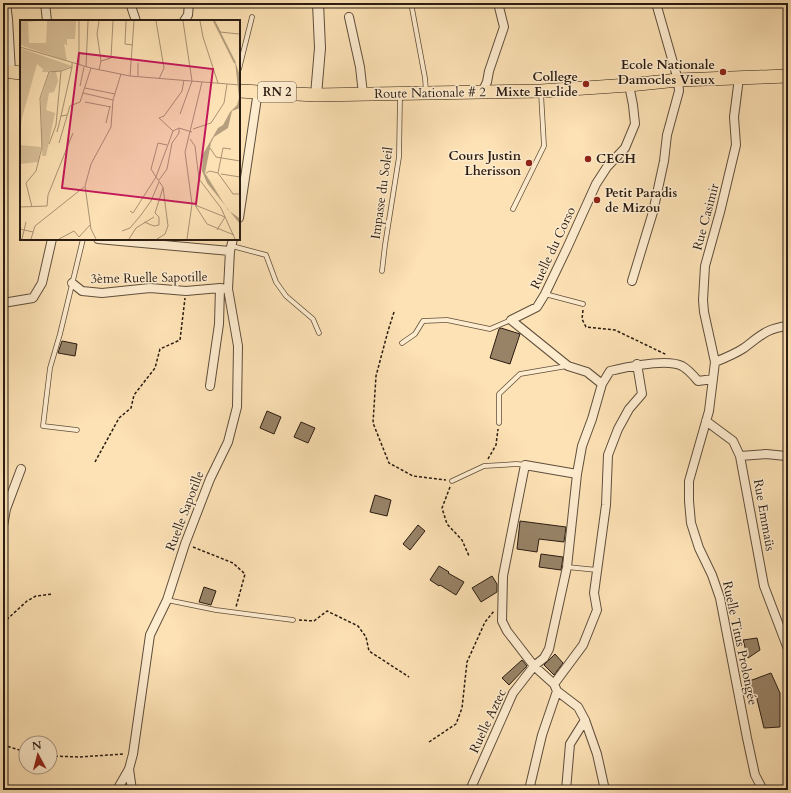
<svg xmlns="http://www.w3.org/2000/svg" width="791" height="793" font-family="Cardo,serif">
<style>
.building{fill:#988367;stroke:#2a1c12}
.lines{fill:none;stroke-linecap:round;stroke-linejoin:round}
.service-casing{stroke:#5f4e3b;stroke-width:5.5}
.minor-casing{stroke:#5f4e3b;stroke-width:10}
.tertiary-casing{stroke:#5f4e3b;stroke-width:12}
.primary-casing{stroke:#2a1c12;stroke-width:14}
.path{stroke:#2a1c12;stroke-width:1.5;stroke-dasharray:3 2;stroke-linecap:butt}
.service{stroke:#feeccf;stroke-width:4}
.minor{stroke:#feeccf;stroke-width:8}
.tertiary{stroke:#feeccf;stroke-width:10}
.primary{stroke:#fde2b5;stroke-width:13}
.poi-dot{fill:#8f2418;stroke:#feeccf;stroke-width:1.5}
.labels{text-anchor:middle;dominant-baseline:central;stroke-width:3;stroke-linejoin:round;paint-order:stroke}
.shield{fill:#feeccf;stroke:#6a5a4b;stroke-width:1}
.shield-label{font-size:12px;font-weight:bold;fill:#2a1c12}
.poi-label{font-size:13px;font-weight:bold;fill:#2a1c12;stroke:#feeccf;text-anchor:end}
.street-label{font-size:13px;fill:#2a1c12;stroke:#feeccf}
.inset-river{fill:none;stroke:#b59f7e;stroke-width:2}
.inset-road{fill:none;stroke:#a99374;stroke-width:1}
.view{fill:#c2185b;fill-opacity:0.15;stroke:#c2185b;stroke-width:2}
.inset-edge{fill:none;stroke:#2a1c12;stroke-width:2}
</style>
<rect width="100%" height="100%" fill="#fde2b5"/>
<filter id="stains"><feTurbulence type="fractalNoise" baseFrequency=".005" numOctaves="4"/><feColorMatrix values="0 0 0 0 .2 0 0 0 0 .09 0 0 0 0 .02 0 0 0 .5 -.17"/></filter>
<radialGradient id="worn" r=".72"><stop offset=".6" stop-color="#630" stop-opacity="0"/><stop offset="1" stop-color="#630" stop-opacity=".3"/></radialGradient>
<!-- building -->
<path class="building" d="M501 328 520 334 510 364 490 358 499 329Z
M62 341 77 344 75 356 58 353Z
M267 411 281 417 274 434 260 428Z
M301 422 315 428 308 443 294 437Z
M375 495 391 500 387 516 370 512Z
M520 521 566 527 564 542 539 539 537 552 517 549Z
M418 525 425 531 410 550 403 544Z
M541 554 563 557 561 570 539 567Z
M439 566 449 572 448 573 464 582 456 595 440 585 439 586 430 580Z
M492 576 497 584V592L481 602 472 588Z
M204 587 216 591 211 605 199 602Z
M757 638 760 650 748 658 743 640Z
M555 654 563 663 554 675 544 665Z
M522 660 527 666 509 685 502 678Z
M771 673 780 693V727L764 728 756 695 750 692 744 683Z"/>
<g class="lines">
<!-- service casing -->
<g class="service-casing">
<path id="service" d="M411 3 425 78 426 91
M239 69 252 17
M513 209 544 146 541 93
M232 246 266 255 276 282 286 296 313 319 319 333
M382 271 385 245 399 157 400 96
M545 294 583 304
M402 343 415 334 423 321 447 320 490 329 511 320
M499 423V394L520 374 567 366
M77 430 43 426 50 368 60 334 83 239
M452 481 484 466 517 464 525 465
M567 567 597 570
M167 600 216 610 293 620"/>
</g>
<!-- minor casing -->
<g class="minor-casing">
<path id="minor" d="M6 3 8 19 11 72
M45 3 47 21
M130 3 136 21
M349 17 360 67 363 94
M184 21 188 15 189 3
M739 78 734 117 736 145 720 212 705 266 703 300 704 312 715 362 709 411 689 481V501L691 523 699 548 712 575 720 598 747 738 755 775 763 790
M629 85 633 105 635 124 625 148 607 167 596 184 567 248 545 294 537 307 511 320 568 366 587 372 602 384 610 371C627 367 666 358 682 366 689 370 693 375 698 381L713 379
M482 92 487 82 489 71 504 27 498 3
M239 218 258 91
M98 239 230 251
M632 281 653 212 664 161 667 135 679 91 678 80 656 3
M72 283 82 291 102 293 150 288 186 291 220 288 228 289
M3 303 33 298 42 283 52 239
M715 362C725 358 735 354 744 348 760 336 767 328 788 326
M210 386 219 324 220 288
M706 421 733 441 740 456 764 586 788 649
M740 456 766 454 786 456
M577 474 525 465 503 576 502 621 507 631 534 666 544 658 549 649 567 567 577 474 582 446 592 419 602 384
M3 526 6 509 21 469
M554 684 583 645 597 610 594 593 606 505 608 455 618 429 629 409 642 394 637 364
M117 790 129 769
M132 790 129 769 133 754 150 635 167 600 185 544 210 479 228 442 237 407 238 346 228 289 230 251 233 239
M470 790 513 693 534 666 554 684 557 691 578 707 585 720 597 754 605 790
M529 790 542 735 557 691
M566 790 570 744 585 720"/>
</g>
<!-- tertiary casing -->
<g class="tertiary-casing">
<path id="tertiary" d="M316 95 320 48 318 3"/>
</g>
<!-- primary casing -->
<g class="primary-casing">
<path id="primary" d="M3 71 21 73
M239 91 316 95 541 91 629 85 678 80 788 76"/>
</g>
<!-- path -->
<path class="path" d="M583 310 582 319 586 327 615 330 667 355
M394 312 388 331 376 376 373 423 389 463 413 476 446 480
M488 459 496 445 498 429
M95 462 119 418 131 408 134 395 155 368 160 349 180 340 185 298
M450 487 442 508 447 524 462 540 469 556
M193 547 233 563 245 574 236 607
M299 620 314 621 327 611 358 626 366 637 369 651 409 677
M3 623 27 601 36 596 53 594
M429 742 456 724 462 708 467 662 485 622 494 611
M3 745 26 752
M50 756 79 757 124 754"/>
<!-- service -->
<use href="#service" class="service"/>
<!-- minor -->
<use href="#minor" class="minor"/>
<!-- tertiary -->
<use href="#tertiary" class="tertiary"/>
<!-- primary -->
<use href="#primary" class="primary"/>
</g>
<!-- markers -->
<g class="poi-dot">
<circle cx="723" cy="72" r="4"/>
<circle cx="586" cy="84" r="4"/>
<circle cx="588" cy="159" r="4"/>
<circle cx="529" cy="163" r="4"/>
<circle cx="597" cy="200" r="4"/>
</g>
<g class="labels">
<!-- shield labels -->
<rect class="shield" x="258" y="82" width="38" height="20" rx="3"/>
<g class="shield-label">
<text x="277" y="92">RN 2</text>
</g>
<!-- poi labels -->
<g class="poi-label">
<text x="715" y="65">Ecole Nationale<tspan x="715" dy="15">Damocles Vieux</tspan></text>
<text x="578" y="77">College<tspan x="578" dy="15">Mixte Euclide</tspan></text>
<text x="521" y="156">Cours Justin<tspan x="521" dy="15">Lherisson</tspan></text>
<text x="596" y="159" text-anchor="start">CECH</text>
<text x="605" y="193" text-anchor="start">Petit Paradis<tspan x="605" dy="15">de Mizou</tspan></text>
</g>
<!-- street labels -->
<g class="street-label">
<text transform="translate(430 93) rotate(-1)">Route Nationale # 2</text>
<text transform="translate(382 193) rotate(-82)">Impasse du Soleil</text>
<text transform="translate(706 217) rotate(-75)">Rue Casimir</text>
<text transform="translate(553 248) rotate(-65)">Ruelle du Corso</text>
<text transform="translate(149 278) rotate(-1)">3ème Ruelle Sapotille</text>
<text transform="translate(185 511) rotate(-69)">Ruelle Sapotille</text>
<text transform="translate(764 515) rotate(80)">Rue Emmaüs</text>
<text transform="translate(740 643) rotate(78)">Ruelle Titus Prolongée</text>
<text transform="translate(488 721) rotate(-65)">Ruelle Aztec</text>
</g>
</g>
<!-- overview -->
<g transform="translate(20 20)">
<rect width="220" height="220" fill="#fde2b5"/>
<path d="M0 1H16L8 2 9 23H26L27 1H56L55 19H47V25L44 24 47 41 0 25ZM0 28 52 46 36 52 38 61 34 72 29 73 26 90 35 93 26 136H22L21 78 29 54 32 52H22L23 49 17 44 2 98 0 113ZM0 125 21 127 18 142 0 144Z" fill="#d9c099"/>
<path d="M215 41 220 56V88L212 91 208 108 194 117 191 123 185 153 208 190 219 198 220 204 187 163 182 151 183 134 198 108 203 105 210 92 217 85 219 78Z" fill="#b59f7e"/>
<path class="inset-river" d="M194 1 215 43"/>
<path class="inset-road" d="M79 1 77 14 81 41 79 50M106 1 105 24 113 25M136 1 144 48 139 59M180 1 183 17 198 63M196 4 200 12 219 14M220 7V37M0 27 71 48 110 56 220 65M81 41 91 38 93 1M118 43V56M59 45V1M66 47 68 1M110 56 114 1M164 60 162 71 144 96 139 98 153 111 159 108 172 112M60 66 64 47M65 68 95 74M63 73 93 80M65 82 91 87M160 94 172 61 163 1M41 96 52 47M86 103 90 86M173 109 191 103 204 83 207 64M37 112 41 96 47 95M170 119 175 126 179 159 201 188 215 219M39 123 50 86 60 82 71 48M29 124 36 105 41 51 52 47V43M147 125 138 123 131 149 136 157 153 111M190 128 196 137 220 141M211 129 203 128 198 153 213 174H220M186 153 190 151 198 153M201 154 220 157M139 160 147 149 152 123 159 113V108M175 185 187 204 214 215M175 185 205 197 197 210M0 187 27 186 28 175 53 113M12 187 6 163 16 151 22 127 20 78 29 52 41 51M110 191 113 193 136 157 143 167 148 206 145 214 137 219M124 202 134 206 139 205V197L135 193 143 168M0 209 13 212M102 211 110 208 121 195 131 181 139 162M2 219 6 202M11 219 15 206 64 167M39 219 54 211 59 217 70 205M76 219 71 209 65 166 71 144 91 107 93 80 101 54M109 219 116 208 134 197M167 219 172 184 165 132 182 62"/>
<path class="view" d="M59 33 193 49 176 184 42 168Z"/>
<rect width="220" height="220" class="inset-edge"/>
</g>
<!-- margin -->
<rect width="791" height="793" fill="none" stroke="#fde2b5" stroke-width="16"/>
<rect x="4" y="4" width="783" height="785" fill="none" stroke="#2a1c12" stroke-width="2"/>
<rect x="8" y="8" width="775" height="777" fill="none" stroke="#2a1c12"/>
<!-- north arrow -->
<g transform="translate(38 755) rotate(353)"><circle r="19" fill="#feeccf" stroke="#a99983"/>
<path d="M0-3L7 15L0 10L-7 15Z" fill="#8f2418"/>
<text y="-6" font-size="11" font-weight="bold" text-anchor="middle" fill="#2a1c12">N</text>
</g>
<rect width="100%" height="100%" filter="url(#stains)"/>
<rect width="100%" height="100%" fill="url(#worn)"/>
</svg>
